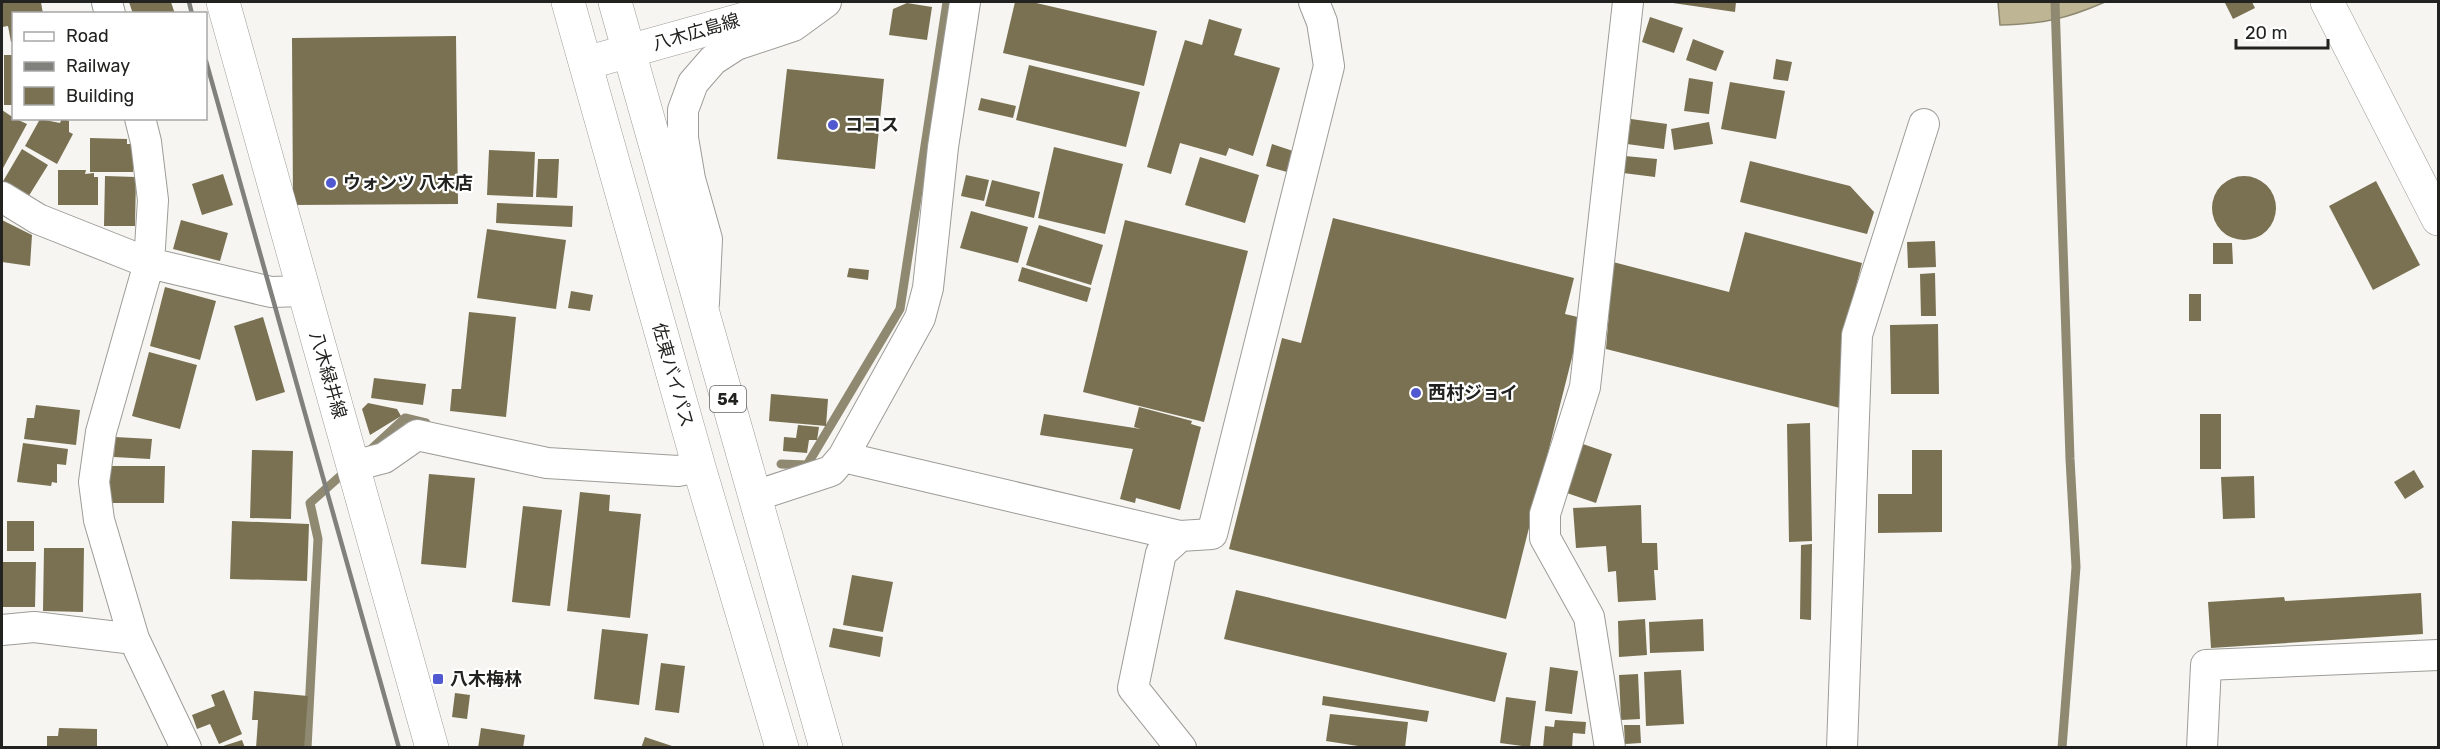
<svg xmlns="http://www.w3.org/2000/svg" width="2440" height="749" font-family="Rubik,'Noto Sans JP',sans-serif">
<style>
.water{fill:#beb594;stroke:#8f8971;stroke-width:1.5}
.lines{fill:none;stroke-linecap:round;stroke-linejoin:round}
.stream{stroke:#8f8971;stroke-width:9}
.building{fill:#797152}
.minor-casing{stroke:#9d9c98;stroke-width:32}
.tertiary-casing{stroke:#9d9c98;stroke-width:34}
.secondary-casing{stroke:#9d9c98;stroke-width:34}
.trunk-casing{stroke:#9d9c98;stroke-width:34}
.minor{stroke:#fff;stroke-width:30}
.tertiary{stroke:#fff;stroke-width:33}
.secondary{stroke:#fff;stroke-width:33}
.trunk{stroke:#fff;stroke-width:33}
.rail{stroke:#80807d;stroke-width:4.5}
.poi-dot{fill:#5059cf;stroke:#fff;stroke-width:2}
.labels{text-anchor:middle;dominant-baseline:central;stroke-width:4.5;stroke-linejoin:round;paint-order:stroke}
.shield{fill:#fff;stroke:#646463;stroke-width:1.5}
.shield-label{font-size:16px;font-weight:bold;fill:#222220}
.street-label{font-size:18px;fill:#222220;stroke:#fff}
.poi-label{font-size:18px;font-weight:bold;fill:#222220;stroke:#fff;text-anchor:start}
</style>
<rect width="100%" height="100%" fill="#f6f5f1"/>
<!-- water -->
<path class="water" d="M1998 2H2105C2066 19 2043 24 2000 25Z"/>
<g class="lines">
<!-- stream -->
<path class="stream" d="M2055 2 2070 459 2076 567 2062 748
M367 453 405 418 426 423
M781 464 807 465 900 309 947 2
M307 748 318 539 310 503 347 470"/>
</g>
<!-- building -->
<path class="building" d="M2 2H41L43 14H14V42H11L8 26 2 27Z
M129 2H171L175 14H133Z
M1015 2H1032L1157 31 1144 86 1003 53Z
M1666 2H1736L1735 12Z
M2228 2H2252L2255 8 2233 19 2225 3Z
M907 3 932 7 927 40 889 35 893 9Z
M1650 17 1683 28 1674 53 1642 42Z
M1209 19 1242 29 1234 55 1280 68 1253 156 1229 148 1226 156 1180 143 1171 174 1147 167 1185 40 1202 45Z
M456 36 458 204 293 205 292 38Z
M1693 39 1724 51 1716 71 1686 60Z
M4 55H14V105H4Z
M1776 59 1792 62 1788 81 1773 79Z
M1029 65 1140 92 1126 147 1016 120Z
M787 69 884 79 875 169 777 159Z
M1689 78 1713 82 1709 114 1684 111Z
M1730 82 1785 91 1776 139 1721 129Z
M981 98 1016 106 1013 118 978 110Z
M2 110 14 118 27 124 2 170Z
M62 118 69 121V132L73 134 57 164 25 146 40 119 60 123Z
M1631 119 1667 124 1664 149 1627 144Z
M1709 122 1713 144 1674 150 1671 129Z
M90 138 127 139V144H133V172H90Z
M1272 144 1293 151 1287 172 1266 166Z
M1054 147 1123 164 1105 234 1038 218Z
M22 149 48 165 25 202 2 183Z
M489 150 535 152 533 197 487 195Z
M1625 156 1657 159 1655 177 1623 173Z
M1200 157 1259 175 1245 223 1185 205Z
M538 159H559L557 198 536 197Z
M1750 161 1850 186 1874 212 1867 234 1740 202Z
M58 170H86L85 174 94 173V177H98V205H58Z
M223 174 233 205 202 215 192 184Z
M966 175 989 180 984 201 961 196Z
M2212 208a32 32 0 1 1 64 0a32 32 0 1 1-64 0Z
M105 176 136 177 135 226H104Z
M992 180 1040 192 1034 218 985 206Z
M2376 181 2420 265 2373 290 2329 206Z
M497 203 573 206 572 227 496 223Z
M971 211 1028 227 1018 263 960 248Z
M1333 218 1574 278 1565 314 1582 318 1506 619 1229 549 1282 338 1301 343Z
M2 220 32 235 30 266 2 262Z
M181 220 228 233 220 261 173 249Z
M1125 220 1248 251 1204 422 1083 392Z
M1039 225 1103 245 1091 285 1026 265Z
M487 229 566 240 556 309 477 298Z
M1745 232 1862 263 1843 338 1840 408 1606 349 1613 262 1729 292Z
M1935 241 1936 267 1908 268 1907 242Z
M2213 243H2232L2233 264H2213Z
M1022 267 1091 288 1087 302 1018 281Z
M849 268 869 270 868 280 847 277Z
M1935 273 1936 316H1921L1920 274Z
M165 287 216 301 200 360 150 346Z
M571 291 593 295 590 311 568 308Z
M2189 294H2201V321H2189Z
M469 312 516 317 506 417 450 411 452 389H461Z
M263 317 285 392 256 401 234 326Z
M1938 324 1939 394H1891L1890 325Z
M149 352 197 365 180 429 132 416Z
M374 378 426 384 423 405 371 398Z
M771 394 828 399 826 426 769 421Z
M368 403 397 409 401 416 370 435 362 409Z
M36 405 80 410 76 445 24 439 27 418H34Z
M1139 407 1192 421 1191 424 1201 427 1180 510 1136 498 1135 503 1120 499 1133 449 1040 435 1044 414 1141 429 1134 427Z
M2200 414H2221V469H2200Z
M1810 423 1812 541 1789 542 1787 424Z
M798 425 819 427 817 440H809L807 453 783 451 784 437 796 438Z
M115 437 152 439 150 459 114 457Z
M23 443 68 449 66 465 57 464V483L52 482 51 486 17 482Z
M1580 443 1612 454 1596 503 1564 492Z
M252 450 293 451 291 519 250 518Z
M1912 450H1942V532L1878 533V494H1912Z
M106 466H165L164 503H105Z
M2414 470 2424 487 2405 499 2394 482Z
M429 474 475 478 466 568 421 564Z
M2254 476 2255 518 2223 519 2221 477Z
M580 492 610 495 609 511 641 514 630 618 567 611Z
M1641 505 1642 543H1657L1658 570H1654L1656 600 1618 602 1616 571 1608 572 1606 546 1576 548 1573 508Z
M523 506 562 510 550 606 512 602Z
M7 521H34V551H7Z
M232 521 309 524 307 581 230 579Z
M1812 544 1811 620 1800 619 1801 545Z
M44 548H84L83 612 43 611Z
M2 562H36L35 607H2Z
M852 575 893 582 883 632 843 625Z
M1236 590 1507 653 1495 702 1224 639Z
M2421 593 2423 634 2211 648 2208 602 2284 597 2285 601Z
M1645 619 1647 655 1619 657 1618 621Z
M1703 619 1704 651 1650 653 1649 622Z
M833 628 883 637 880 657 829 647Z
M602 629 648 634 639 705 594 699Z
M661 663 685 666 679 713 655 710Z
M1550 667 1578 671 1572 714 1545 711Z
M1681 670 1684 724 1646 726 1644 672Z
M1638 674 1640 719 1621 720 1619 675Z
M224 690 242 734 219 744 210 724 197 729 192 715 215 706 211 695Z
M254 691 308 696 304 748H256L258 720H252Z
M455 693 470 695 467 719 452 717Z
M1323 696 1429 711 1427 722 1322 705Z
M1506 697 1536 701 1530 747 1500 743Z
M1330 714 1408 722 1405 748H1371L1326 741Z
M1555 720 1586 722 1585 734 1573 733 1572 748H1543L1545 726 1554 727Z
M1624 725H1640L1641 743 1625 744Z
M59 728 97 729V748H47V736H58Z
M481 728 525 735 523 748H478Z
M645 737 675 747V748H641Z
M242 740 245 748H221L220 747Z"/>
<g class="lines">
<!-- minor casing -->
<g class="minor-casing">
<path id="minor" d="M107 2 110 14
M140 118 146 142 153 200 149 263 101 432 94 482 99 520 134 639 186 748
M2 197 38 219 149 263 271 292 304 291
M704 303 707 239 690 179 683 138V110L693 83 713 60 736 45 793 26 826 2
M843 457 1180 536
M353 466 384 458 417 435 547 463 678 471 699 467
M755 496 831 471 843 457 920 318 928 288 943 147 965 2
M2 630 34 627 134 639
M1181 748 1133 688 1161 553 1180 536 1212 534 1329 66 1322 22 1314 2
M1610 748 1589 617 1545 538V514L1585 387 1628 2
M1842 748 1857 335 1924 124
M2202 748 2206 665 2438 655"/>
</g>
<!-- tertiary casing -->
<g class="tertiary-casing">
<path id="tertiary" d="M2327 2 2438 219"/>
</g>
<!-- secondary casing -->
<g class="secondary-casing">
<path id="secondary" d="M223 2 432 748
M586 63 805 2"/>
</g>
<!-- trunk casing -->
<g class="trunk-casing">
<path id="trunk" d="M568 2 699 467 782 748
M615 2 826 748"/>
</g>
<!-- minor -->
<use href="#minor" class="minor"/>
<!-- tertiary -->
<use href="#tertiary" class="tertiary"/>
<!-- secondary -->
<use href="#secondary" class="secondary"/>
<!-- trunk -->
<use href="#trunk" class="trunk"/>
<!-- rail -->
<path class="rail" d="M189 2 192 14
M206 61 399 748"/>
</g>
<!-- markers -->
<g class="poi-dot">
<circle cx="833" cy="125" r="6"/>
<circle cx="331" cy="183" r="6"/>
<circle cx="1416" cy="393" r="6"/>
<rect x="432" y="673" width="12" height="12" rx="3"/>
</g>
<g class="labels">
<!-- shield labels -->
<rect class="shield" x="710" y="386" width="36" height="26" rx="4.5"/>
<g class="shield-label">
<text x="728" y="399">54</text>
</g>
<!-- street labels -->
<g class="street-label">
<text transform="translate(696 32) rotate(-16)">八木広島線</text>
<text transform="translate(328 375) rotate(74)">八木緑井線</text>
<text transform="translate(673 375) rotate(74)">佐東バイパス</text>
</g>
<!-- poi labels -->
<g class="poi-label">
<text x="845" y="125">ココス</text>
<text x="343" y="183">ウォンツ 八木店</text>
<text x="1428" y="393">西村ジョイ</text>
<text x="450" y="679">八木梅林</text>
</g>
</g>
<!-- border -->
<rect width="2440" height="749" fill="none" stroke="#222220" stroke-width="6"/>
<!-- legend -->
<rect x="12" y="12" width="195" height="108" fill="#ffffff" stroke="#a7a7a6" stroke-width="1.5"/>
<rect x="24" y="32" width="30" height="9" fill="#ffffff" stroke="#a7a7a6" stroke-width="1.5"/>
<text x="66" y="42" font-size="18" fill="#222220">Road</text>
<rect x="24" y="62" width="30" height="9" fill="#80807d" stroke="#a7a7a6" stroke-width="1.5"/>
<text x="66" y="72" font-size="18" fill="#222220">Railway</text>
<rect x="24" y="87" width="30" height="18" fill="#797152" stroke="#a7a7a6" stroke-width="1.5"/>
<text x="66" y="102" font-size="18" fill="#222220">Building</text>
<!-- scale -->
<path d="M2236 39v9h92v-9" fill="none" stroke="#222220" stroke-width="3"/>
<text x="2245" y="39" font-size="18" fill="#222220" stroke="#ffffff" stroke-width="4.5" paint-order="stroke">20 m</text>
</svg>
